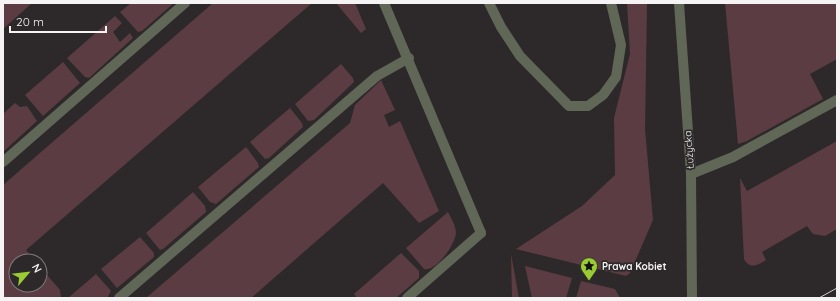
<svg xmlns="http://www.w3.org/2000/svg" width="840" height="301" font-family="Quicksand,sans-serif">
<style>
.green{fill:#5b3c42}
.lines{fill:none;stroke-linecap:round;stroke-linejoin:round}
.service{stroke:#606756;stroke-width:10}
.pedestrian{stroke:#606756;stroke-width:10}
.minor{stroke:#606756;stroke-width:10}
.tertiary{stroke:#606756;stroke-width:10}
.tram{stroke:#d0cdce;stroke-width:1}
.labels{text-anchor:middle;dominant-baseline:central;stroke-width:3.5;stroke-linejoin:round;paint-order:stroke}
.street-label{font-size:10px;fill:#f6f3f4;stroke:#2d292a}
.poi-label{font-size:10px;font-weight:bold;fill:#f6f3f4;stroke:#2d292a;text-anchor:start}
</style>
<rect width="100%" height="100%" fill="#2d292a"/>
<!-- green -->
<path class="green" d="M3 3H32L3 29Z
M131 3H174L142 31 138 32 120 12Z
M213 3H312L26 250 35 261H16V285H40V267L60 290 61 298H3V185Z
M336 3H355L366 29 361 33Z
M627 3H647L645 129 653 220 630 273 626 276 516 249 582 206 615 175 614 118 630 54Z
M725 3H837V59L810 74 823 99 747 141 738 144Z
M115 16 122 23 113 32 120 42 130 33 133 38 89 78 85 77 67 58Z
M63 62 80 83 43 116 25 95Z
M341 64 353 78 354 82 314 120 308 121 295 104Z
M381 80 395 110 384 115 389 127 400 121 439 211 419 223 383 183 251 298H146L350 123 355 105Z
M15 103 20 107 27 106 37 121 3 152V114Z
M290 108 302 123 303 127 269 158 265 159 250 142Z
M837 141V229L825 236 813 234 807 226 762 252 766 260C758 265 750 270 744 259L740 178 747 191Z
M246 147 258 163 259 167 216 204 210 202 198 187Z
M193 192 205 206 206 212 163 249 160 250 146 233Z
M448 212C451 218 456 226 456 233 455 245 436 272 424 269L406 248Z
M140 237 154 253V257L117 288 101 269Z
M401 253 419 271V278L396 298H357L354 294Z
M511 254 519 298H512Z
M525 266 572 278 566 298H532Z
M96 274 111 291 107 298H68Z
M581 281 615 289 620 298H576Z"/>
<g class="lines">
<!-- service -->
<path class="service" d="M489 3 501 27 520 56 569 106H588L603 95 616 77 621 45 611 3"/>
<!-- pedestrian -->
<path class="pedestrian" d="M3 162 185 3
M119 298 377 76 409 58
M407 298 481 233"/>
<!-- minor -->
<path class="minor" d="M384 3 481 233
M691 174 733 157 837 100"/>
<!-- tertiary -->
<path class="tertiary" d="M679 3 691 174 692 298"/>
<!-- tram -->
<path class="tram" d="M819 298 837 288"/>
</g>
<!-- icons -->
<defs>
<g id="sight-pin" transform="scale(0.9)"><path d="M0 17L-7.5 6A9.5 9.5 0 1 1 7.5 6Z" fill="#9bcb33" stroke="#2d292a"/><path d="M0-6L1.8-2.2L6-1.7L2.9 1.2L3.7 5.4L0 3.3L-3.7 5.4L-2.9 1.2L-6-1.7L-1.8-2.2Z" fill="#111"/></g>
</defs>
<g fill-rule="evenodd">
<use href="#sight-pin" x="589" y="266"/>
</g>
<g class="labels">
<!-- street labels -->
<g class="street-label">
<text transform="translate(689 150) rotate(-94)">Łużycka</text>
</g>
<!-- poi labels -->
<g class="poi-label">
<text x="602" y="266">Prawa Kobiet</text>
</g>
</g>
<!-- border -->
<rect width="840" height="301" fill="none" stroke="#f6f3f4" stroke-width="8"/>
<!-- north arrow -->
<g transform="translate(28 273) rotate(62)"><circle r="19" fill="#2d292a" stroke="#7d7a7b"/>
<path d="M0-3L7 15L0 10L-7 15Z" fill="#9bcb33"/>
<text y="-6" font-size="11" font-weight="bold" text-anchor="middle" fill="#f6f3f4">N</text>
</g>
<!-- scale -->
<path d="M10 26v6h96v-6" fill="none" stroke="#f6f3f4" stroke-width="2"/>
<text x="16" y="26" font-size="12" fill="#f6f3f4" stroke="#2d292a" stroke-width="3" paint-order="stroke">20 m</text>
</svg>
